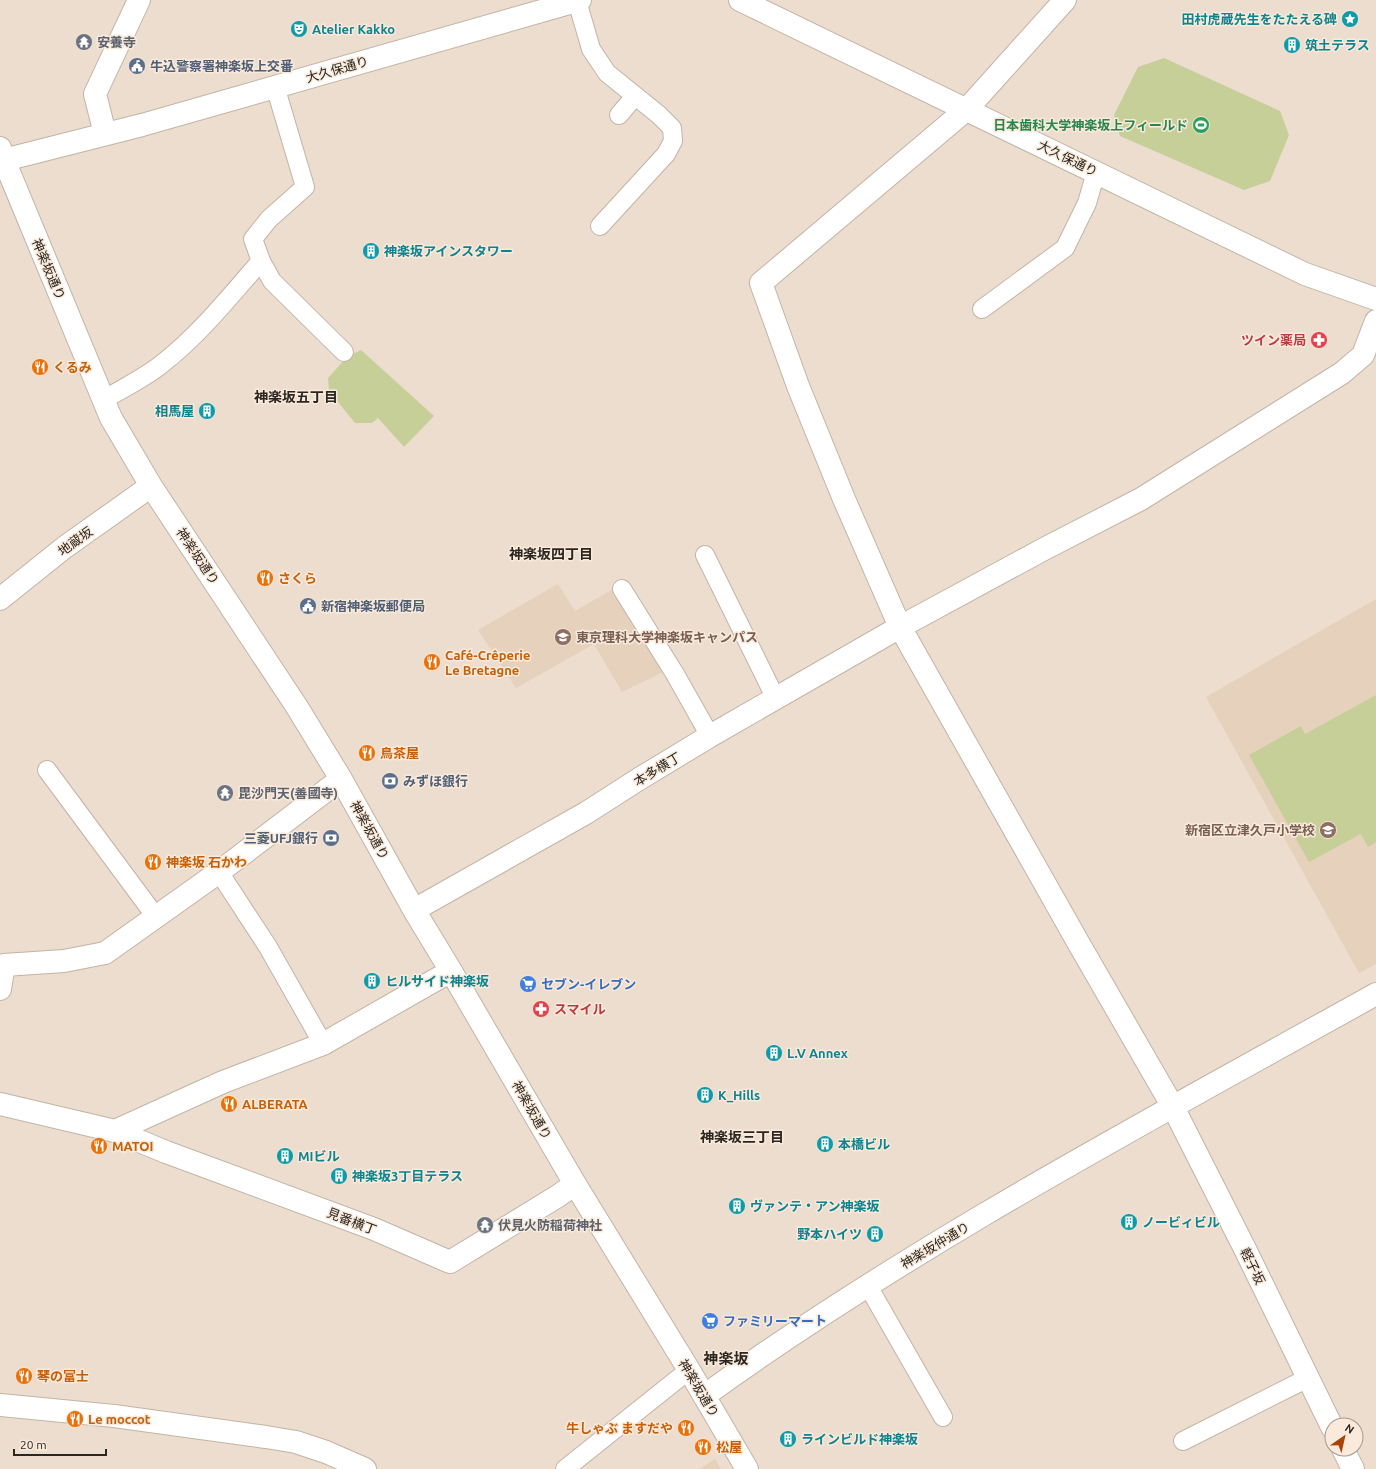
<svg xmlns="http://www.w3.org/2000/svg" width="1376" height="1469" font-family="Ubuntu,'Noto Sans JP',sans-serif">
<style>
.built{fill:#e5d1bc}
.green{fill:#c7cf99}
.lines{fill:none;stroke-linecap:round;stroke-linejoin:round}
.lane-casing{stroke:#c2b4a5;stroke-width:20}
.street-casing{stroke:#c2b4a5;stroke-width:24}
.secondary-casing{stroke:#c2b4a5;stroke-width:24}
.primary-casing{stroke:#c2b4a5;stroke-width:24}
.lane{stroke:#fff;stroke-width:18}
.street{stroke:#fff;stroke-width:22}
.secondary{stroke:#fff;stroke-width:22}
.primary{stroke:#fff;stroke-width:22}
.labels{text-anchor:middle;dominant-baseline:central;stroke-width:3;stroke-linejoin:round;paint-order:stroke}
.culture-label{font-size:13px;font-weight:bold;fill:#0d838f;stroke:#f9eadb;text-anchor:start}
.worship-label{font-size:13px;font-weight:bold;fill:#5b616d;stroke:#f9eadb;text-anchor:start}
.service-label{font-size:13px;font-weight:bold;fill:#4e5e75;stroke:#f9eadb;text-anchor:start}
.street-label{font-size:13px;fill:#2b2620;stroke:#f9eadb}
.leisure-label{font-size:13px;font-weight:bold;fill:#27864d;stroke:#f9eadb;text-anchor:end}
.health-label{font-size:13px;font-weight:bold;fill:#be3a42;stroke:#f9eadb;text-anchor:end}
.food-label{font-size:13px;font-weight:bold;fill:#c56008;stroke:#f9eadb;text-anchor:start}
.education-label{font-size:13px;font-weight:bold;fill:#785e54;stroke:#f9eadb;text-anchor:start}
.shop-label{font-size:13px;font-weight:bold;fill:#366cbe;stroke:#f9eadb;text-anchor:start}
.neighbourhood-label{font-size:14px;font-weight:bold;fill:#2b2620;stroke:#f9eadb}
.quarter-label{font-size:15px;font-weight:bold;fill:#2b2620;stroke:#f9eadb}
</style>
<rect width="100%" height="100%" fill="#ecddce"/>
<!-- built -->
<path class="built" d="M558 584 575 611 615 588 663 672 622 692 594 644 516 688 478 630Z
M1376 599V964L1359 973 1206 697Z
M715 1459 721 1469H700Z"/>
<!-- green -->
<path class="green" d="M1164 58 1280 111 1289 135 1270 181 1244 190 1120 136 1114 115 1138 67Z
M361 350 434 416 404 447 378 418 372 423H355L329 391 328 378 348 356Z
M1376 695V842L1368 847 1361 834 1309 862 1249 755 1301 726 1305 734Z"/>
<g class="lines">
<!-- lane casing -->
<g class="lane-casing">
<path id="lane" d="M577 1 591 49 607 73 659 115 672 128 673 141 666 154 600 226
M275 86 305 187 269 219 253 239 261 261 272 281 344 352
M619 115 635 96
M982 309 1065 248 1087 203 1096 172
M103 400C123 388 145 378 163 363 200 334 230 296 261 261
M705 555 776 699
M622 589 675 674 710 736
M47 770 156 917
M219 872 268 947 323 1044
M868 1286 943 1417
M1183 1441 1308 1378
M565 1469 689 1370"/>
</g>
<!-- street casing -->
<g class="street-casing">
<path id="street" d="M105 134 95 94 139 0
M4 160 111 418 151 486 297 707 341 779 414 910 451 971 575 1184 689 1370 747 1469
M0 599 65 547 151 486
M900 627 844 499 798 386 761 283 967 109 1065 0
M414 910 586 813 639 779 710 736 900 627 1044 549 1141 499 1342 373 1363 355 1376 321
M0 989 4 965 64 961 105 953 219 872 341 779
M0 1104 115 1131 166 1152 374 1229 450 1262 558 1196 575 1184
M115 1131 223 1082 323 1044 451 971
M704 1396C916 1243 1148 1121 1376 994
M0 1405 114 1416 266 1437 296 1442 326 1452 365 1469"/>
</g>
<!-- secondary casing -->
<g class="secondary-casing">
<path id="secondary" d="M900 627 1079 944 1173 1107 1245 1249 1332 1427
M1343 1449 1353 1469"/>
</g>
<!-- primary casing -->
<g class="primary-casing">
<path id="primary" d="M740 0 1305 274 1376 299
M0 148 4 160 142 125 580 0"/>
</g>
<!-- lane -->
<use href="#lane" class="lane"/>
<!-- street -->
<use href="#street" class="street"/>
<!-- secondary -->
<use href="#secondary" class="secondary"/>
<!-- primary -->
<use href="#primary" class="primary"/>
</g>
<!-- icons -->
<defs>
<g id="sight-disc" transform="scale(0.9)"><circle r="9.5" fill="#0f9aa8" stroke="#f9eadb"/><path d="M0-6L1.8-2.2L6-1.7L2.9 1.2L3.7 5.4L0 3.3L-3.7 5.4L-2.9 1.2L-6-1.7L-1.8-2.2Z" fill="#fff"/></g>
<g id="theatre-disc" transform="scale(0.9)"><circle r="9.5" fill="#0f9aa8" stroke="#f9eadb"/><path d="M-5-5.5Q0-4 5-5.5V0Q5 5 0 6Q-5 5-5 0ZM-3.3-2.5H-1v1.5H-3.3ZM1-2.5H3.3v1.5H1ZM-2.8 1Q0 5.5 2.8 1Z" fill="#fff"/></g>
<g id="temple-disc" transform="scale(0.9)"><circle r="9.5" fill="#6b7280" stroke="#f9eadb"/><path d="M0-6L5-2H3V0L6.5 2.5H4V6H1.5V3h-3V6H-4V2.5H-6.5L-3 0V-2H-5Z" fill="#fff"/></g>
<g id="building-disc" transform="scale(0.9)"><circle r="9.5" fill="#0f9aa8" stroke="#f9eadb"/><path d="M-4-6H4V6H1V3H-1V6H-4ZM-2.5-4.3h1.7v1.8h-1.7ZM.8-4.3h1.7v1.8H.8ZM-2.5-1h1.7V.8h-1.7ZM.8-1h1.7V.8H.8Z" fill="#fff"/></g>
<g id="civic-disc" transform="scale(0.9)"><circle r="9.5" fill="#5c6f8a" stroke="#f9eadb"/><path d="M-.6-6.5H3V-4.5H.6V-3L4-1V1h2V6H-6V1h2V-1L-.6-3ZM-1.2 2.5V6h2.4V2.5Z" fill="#fff"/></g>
<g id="stadium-disc" transform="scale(0.9)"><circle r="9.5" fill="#2e9e5b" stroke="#f9eadb"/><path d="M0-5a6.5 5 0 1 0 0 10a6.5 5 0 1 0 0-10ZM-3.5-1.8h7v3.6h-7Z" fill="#fff"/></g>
<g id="pharmacy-disc" transform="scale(0.9)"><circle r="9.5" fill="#e0444e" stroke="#f9eadb"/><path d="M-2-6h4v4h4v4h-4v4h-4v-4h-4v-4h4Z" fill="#fff"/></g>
<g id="restaurant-disc" transform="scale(0.9)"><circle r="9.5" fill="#e8710a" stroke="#f9eadb"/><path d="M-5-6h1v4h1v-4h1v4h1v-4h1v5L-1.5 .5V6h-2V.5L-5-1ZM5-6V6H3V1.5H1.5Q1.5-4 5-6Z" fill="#fff"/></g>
<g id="university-disc" transform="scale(0.9)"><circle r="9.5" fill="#8d6e63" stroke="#f9eadb"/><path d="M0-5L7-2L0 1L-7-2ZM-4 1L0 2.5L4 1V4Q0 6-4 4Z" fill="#fff"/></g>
<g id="bank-disc" transform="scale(0.9)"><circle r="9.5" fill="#5c6f8a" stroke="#f9eadb"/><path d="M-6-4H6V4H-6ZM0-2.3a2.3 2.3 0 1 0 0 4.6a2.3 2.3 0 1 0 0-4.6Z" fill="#fff"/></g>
<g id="school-disc" transform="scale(0.9)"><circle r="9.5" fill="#8d6e63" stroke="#f9eadb"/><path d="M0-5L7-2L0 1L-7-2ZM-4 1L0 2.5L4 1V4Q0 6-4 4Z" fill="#fff"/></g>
<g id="supermarket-disc" transform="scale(0.9)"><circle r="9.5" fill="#3f7fe0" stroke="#f9eadb"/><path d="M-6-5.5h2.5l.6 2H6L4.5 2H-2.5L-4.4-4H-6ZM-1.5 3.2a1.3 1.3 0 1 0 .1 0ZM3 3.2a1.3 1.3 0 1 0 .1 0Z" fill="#fff"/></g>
</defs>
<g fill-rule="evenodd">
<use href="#sight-disc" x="1350" y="19"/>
<use href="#theatre-disc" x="299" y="29"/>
<use href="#temple-disc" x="84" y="42"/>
<use href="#building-disc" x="1292" y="45"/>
<use href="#civic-disc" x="137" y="66"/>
<use href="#stadium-disc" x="1201" y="125"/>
<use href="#building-disc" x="371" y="251"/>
<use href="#pharmacy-disc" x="1319" y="340"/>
<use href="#restaurant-disc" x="40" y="367"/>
<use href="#building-disc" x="207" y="411"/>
<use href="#restaurant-disc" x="265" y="578"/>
<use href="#civic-disc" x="308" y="606"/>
<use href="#university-disc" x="563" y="637"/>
<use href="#restaurant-disc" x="432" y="662"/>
<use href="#restaurant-disc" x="367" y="753"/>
<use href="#bank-disc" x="390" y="781"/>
<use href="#temple-disc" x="225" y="793"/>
<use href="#school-disc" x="1328" y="830"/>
<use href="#bank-disc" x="331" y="838"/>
<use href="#restaurant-disc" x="153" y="862"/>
<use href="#building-disc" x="372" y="981"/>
<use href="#supermarket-disc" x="528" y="984"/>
<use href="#pharmacy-disc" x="541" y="1009"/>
<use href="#building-disc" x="774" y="1053"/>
<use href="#building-disc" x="705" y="1095"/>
<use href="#restaurant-disc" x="229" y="1104"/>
<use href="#building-disc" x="825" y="1144"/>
<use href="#restaurant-disc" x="99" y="1146"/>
<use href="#building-disc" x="285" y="1156"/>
<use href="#building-disc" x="339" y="1176"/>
<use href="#building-disc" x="737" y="1206"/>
<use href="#building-disc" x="1129" y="1222"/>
<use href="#temple-disc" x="485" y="1225"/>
<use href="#building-disc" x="875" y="1234"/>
<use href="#supermarket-disc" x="710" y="1321"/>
<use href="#restaurant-disc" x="24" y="1376"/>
<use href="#restaurant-disc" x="75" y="1419"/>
<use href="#restaurant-disc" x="686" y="1428"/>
<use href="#building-disc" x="788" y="1439"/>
<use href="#restaurant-disc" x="703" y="1447"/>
</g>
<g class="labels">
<!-- culture labels -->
<g class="culture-label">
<text x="1337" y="19" text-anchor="end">田村虎蔵先生をたたえる碑</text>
<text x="312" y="29">Atelier Kakko</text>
<text x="1305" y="45">筑土テラス</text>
<text x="384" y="251">神楽坂アインスタワー</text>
<text x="194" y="411" text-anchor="end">相馬屋</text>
<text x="385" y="981">ヒルサイド神楽坂</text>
<text x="787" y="1053">L.V Annex</text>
<text x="718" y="1095">K_Hills</text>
<text x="838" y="1144">本橋ビル</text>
<text x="298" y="1156">MIビル</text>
<text x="352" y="1176">神楽坂3丁目テラス</text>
<text x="750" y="1206">ヴァンテ・アン神楽坂</text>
<text x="1142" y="1222">ノービィビル</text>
<text x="862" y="1234" text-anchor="end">野本ハイツ</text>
<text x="801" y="1439">ラインビルド神楽坂</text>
</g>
<!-- worship labels -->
<g class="worship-label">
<text x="97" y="42">安養寺</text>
<text x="238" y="793">毘沙門天(善國寺)</text>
<text x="498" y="1225">伏見火防稲荷神社</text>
</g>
<!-- service labels -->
<g class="service-label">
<text x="150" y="66">牛込警察署神楽坂上交番</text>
<text x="321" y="606">新宿神楽坂郵便局</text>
<text x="403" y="781">みずほ銀行</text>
<text x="318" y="838" text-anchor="end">三菱UFJ銀行</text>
</g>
<!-- street labels -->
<g class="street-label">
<text transform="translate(337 69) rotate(-16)">大久保通り</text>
<text transform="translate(1068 158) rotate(26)">大久保通り</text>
<text transform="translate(49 269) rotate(67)">神楽坂通り</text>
<text transform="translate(75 541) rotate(-36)">地蔵坂</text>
<text transform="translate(198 556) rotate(56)">神楽坂通り</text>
<text transform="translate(657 769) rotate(-31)">本多横丁</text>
<text transform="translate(370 830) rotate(61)">神楽坂通り</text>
<text transform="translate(532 1110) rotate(60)">神楽坂通り</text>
<text transform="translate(352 1221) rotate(21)">見番横丁</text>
<text transform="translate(935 1245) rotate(-31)">神楽坂仲通り</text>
<text transform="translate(1253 1266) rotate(64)">軽子坂</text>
<text transform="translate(699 1388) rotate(59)">神楽坂通り</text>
</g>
<!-- leisure labels -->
<g class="leisure-label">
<text x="1188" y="125">日本歯科大学神楽坂上フィールド</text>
</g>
<!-- health labels -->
<g class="health-label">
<text x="1306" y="340">ツイン薬局</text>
<text x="554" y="1009" text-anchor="start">スマイル</text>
</g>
<!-- food labels -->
<g class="food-label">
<text x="53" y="367">くるみ</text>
<text x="278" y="578">さくら</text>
<text x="445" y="655">Café-Crêperie<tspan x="445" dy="15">Le Bretagne</tspan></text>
<text x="380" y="753">鳥茶屋</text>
<text x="166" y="862">神楽坂 石かわ</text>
<text x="242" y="1104">ALBERATA</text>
<text x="112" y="1146">MATOI</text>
<text x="37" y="1376">琴の富士</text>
<text x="88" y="1419">Le moccot</text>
<text x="673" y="1428" text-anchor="end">牛しゃぶ ますだや</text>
<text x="716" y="1447">松屋</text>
</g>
<!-- education labels -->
<g class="education-label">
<text x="576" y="637">東京理科大学神楽坂キャンパス</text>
<text x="1315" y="830" text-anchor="end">新宿区立津久戸小学校</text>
</g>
<!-- shop labels -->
<g class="shop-label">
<text x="541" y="984">セブン-イレブン</text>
<text x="723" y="1321">ファミリーマート</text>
</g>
<!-- neighbourhood labels -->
<g class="neighbourhood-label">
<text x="296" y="397">神楽坂五丁目</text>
<text x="551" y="554">神楽坂四丁目</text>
<text x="742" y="1137">神楽坂三丁目</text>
</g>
<!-- quarter labels -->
<g class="quarter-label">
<text x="726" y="1358">神楽坂</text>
</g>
</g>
<!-- north arrow -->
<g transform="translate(1344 1437) rotate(34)"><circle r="19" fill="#f9eadb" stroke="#a79c90"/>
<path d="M0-3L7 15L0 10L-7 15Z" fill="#a7440a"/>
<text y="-6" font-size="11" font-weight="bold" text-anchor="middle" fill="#2b2620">N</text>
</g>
<!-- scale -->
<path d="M14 1449v6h92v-6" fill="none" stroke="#2b2620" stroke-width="2"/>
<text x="20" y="1449" font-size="12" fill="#2b2620" stroke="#f9eadb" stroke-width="3" paint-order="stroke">20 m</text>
</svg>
